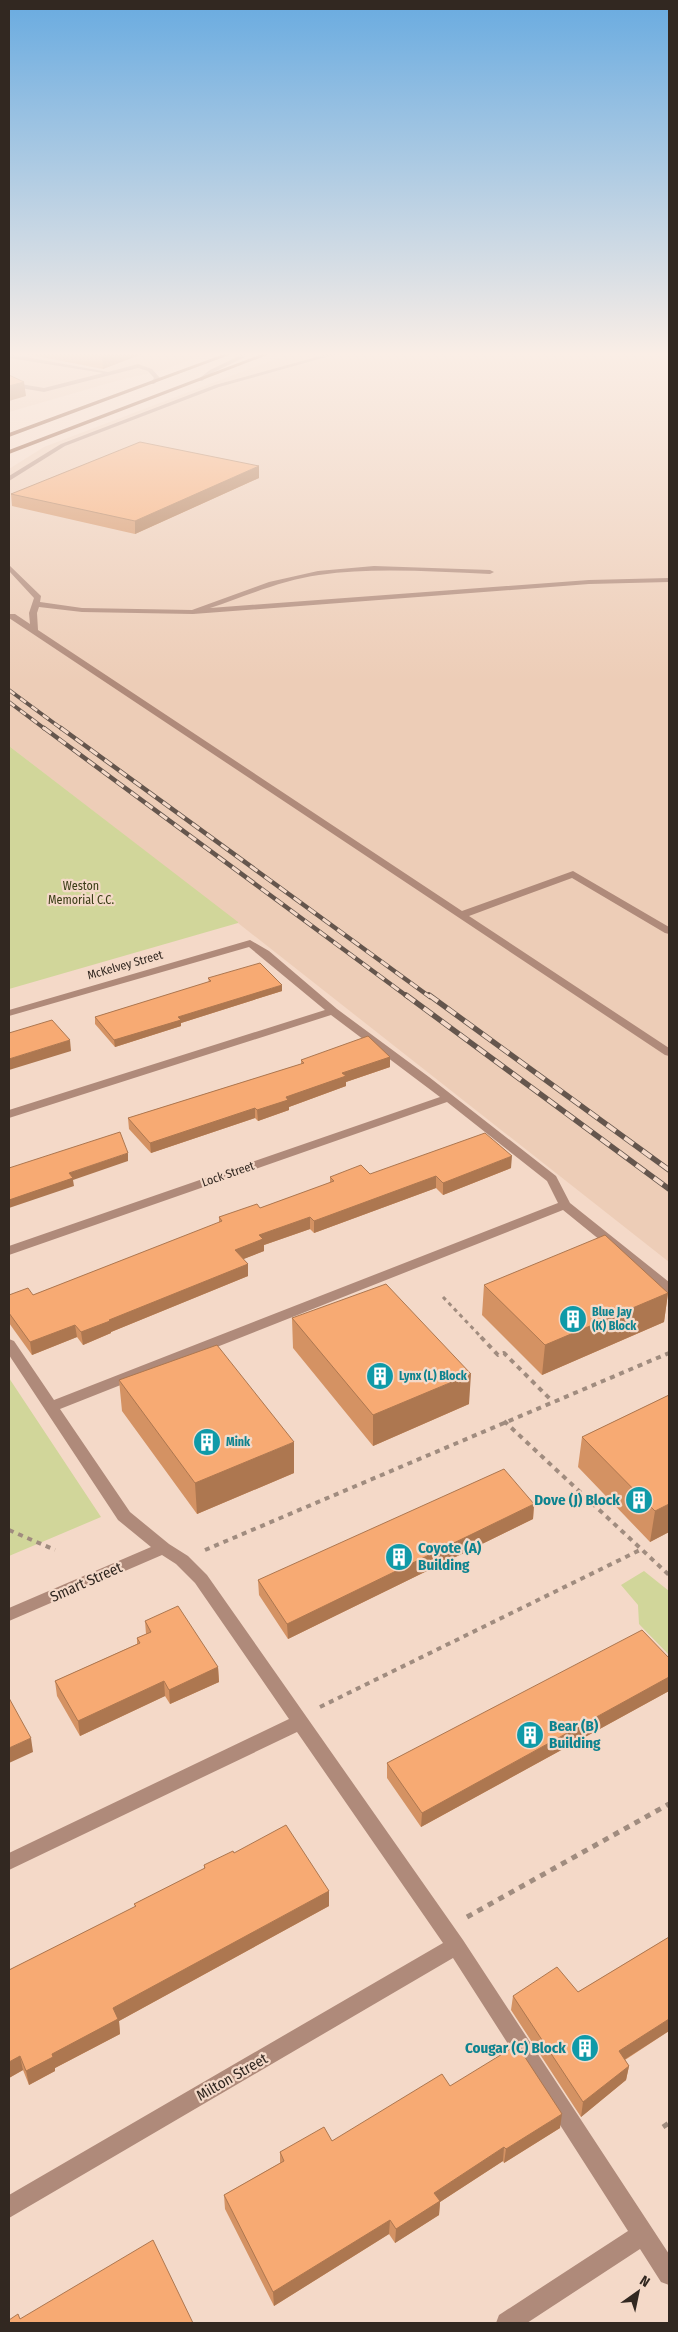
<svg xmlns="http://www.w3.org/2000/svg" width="678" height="2332" font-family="'Fira Sans Condensed',sans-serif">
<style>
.built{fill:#edcdb7}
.green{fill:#d1d69a}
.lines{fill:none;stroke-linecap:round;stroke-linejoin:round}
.path-far2{stroke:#a08c7f;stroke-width:3;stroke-dasharray:4 4;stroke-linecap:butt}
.path-far1{stroke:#a08c7f;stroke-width:4;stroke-dasharray:5 5;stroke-linecap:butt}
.path{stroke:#a08c7f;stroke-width:5;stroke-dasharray:6 6;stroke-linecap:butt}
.minor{fill:#af8a7a;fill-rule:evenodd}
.major{fill:#814223;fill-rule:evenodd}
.rail-far2-casing{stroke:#65564d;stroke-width:4}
.rail-far1-casing{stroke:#65564d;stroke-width:4.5}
.rail-casing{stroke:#65564d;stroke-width:5.5}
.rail-far2{stroke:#f4d9c8;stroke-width:2.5;stroke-dasharray:7;stroke-linecap:butt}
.rail-far1{stroke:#f4d9c8;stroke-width:3;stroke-dasharray:9;stroke-linecap:butt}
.rail{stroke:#f4d9c8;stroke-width:4;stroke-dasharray:11;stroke-linecap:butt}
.wall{fill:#d49263}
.shaded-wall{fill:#ad7750}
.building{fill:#f7aa73;stroke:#ad7750}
.labels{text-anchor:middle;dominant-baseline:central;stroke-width:4.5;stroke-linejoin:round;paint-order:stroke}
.park-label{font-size:12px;fill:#3a3c16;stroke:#f4d9c8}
.street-label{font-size:12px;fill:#322821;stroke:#f4d9c8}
.culture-label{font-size:12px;font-weight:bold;fill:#0d838f;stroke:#f4d9c8;text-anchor:start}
.near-culture-label{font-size:15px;font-weight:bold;fill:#0d838f;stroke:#f4d9c8;text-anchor:end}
.near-street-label{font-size:15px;fill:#322821;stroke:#f4d9c8}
</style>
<rect width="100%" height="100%" fill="#f4d9c8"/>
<!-- built -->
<path class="built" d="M9 354H206L163 370 116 381 9 412Z
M289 354H669V1262L238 923 9 746V469L44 447Z"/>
<!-- green -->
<path class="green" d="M9 746 238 922V923L9 989Z
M9 1378 101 1517 9 1556Z
M644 1571 669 1591V1655L639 1624 638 1605 621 1585Z"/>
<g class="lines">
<!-- path-far2 -->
<path class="path-far2" d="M443 1297 482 1338"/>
<!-- path-far1 -->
<path class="path-far1" d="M481 1337 498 1355 504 1353 552 1401
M504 1421 669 1575
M9 1530 55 1550
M205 1550 669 1353
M320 1707 642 1549"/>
<!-- path -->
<path class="path" d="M467 1917 669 1804
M663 2127 669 2123"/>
<!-- minor -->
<path class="minor" d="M9 354 108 372 138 364 152 369 160 378 154 384H150L154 378 148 371 138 368 44 392 9 386V382L44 388 103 373 9 358Z
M239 354H245V357L214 372 202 381 197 380 210 370 239 356Z
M327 354H337L219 387 65 446 9 481V476L61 444 215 385Z
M9 565 41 596 40 602 82 608 192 610 269 582 318 571 374 566 490 570 494 572 490 574C433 572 376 567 319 575 282 580 246 596 210 608L589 580 669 578V582L589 584 193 614 82 612 39 607 37 613 38 630 462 911 573 871 669 927V934L665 933 572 878 469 916 669 1048V1056L665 1055 9 618V614H15L30 624 29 613 34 598 9 571Z
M250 940 269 951 337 1009 429 1077 556 1176 570 1203 669 1282V1293L664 1292 563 1210 60 1409 130 1512 169 1544 188 1556 207 1575 463 1940 669 2254V2285L661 2282 640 2249 527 2323H496L499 2315 628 2231 453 1958 9 2218V2195L443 1943 297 1732 9 1870V1853L289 1719 195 1583 176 1564 162 1555 9 1621V1608L151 1547 118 1520 9 1355V1339L14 1341 54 1400 558 1203 547 1181 447 1102 9 1255V1246L440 1097 331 1015 9 1118V1110L325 1010 249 947 9 1016V1010Z"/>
<!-- major -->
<path class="major" d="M224 354H232L9 437V433Z
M262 354H270L9 454V450Z"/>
<!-- rail-far2 casing -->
<g class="rail-far2-casing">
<path id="rail-far2" d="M9 690 62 729
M9 702 45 729"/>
</g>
<!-- rail-far1 casing -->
<g class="rail-far1-casing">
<path id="rail-far1" d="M44 728 408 997
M61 728 430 997"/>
</g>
<!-- rail casing -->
<g class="rail-casing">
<path id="rail" d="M406 995 669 1189
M429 995 669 1170"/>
</g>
<!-- rail-far2 -->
<use href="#rail-far2" class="rail-far2"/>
<!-- rail-far1 -->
<use href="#rail-far1" class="rail-far1"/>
<!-- rail -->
<use href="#rail" class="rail"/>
</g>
<!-- wall -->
<path class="wall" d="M26 354H142L103 369Z
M259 478 135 534 12 506 11 494Z
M208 978 282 991 181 1023V1026L115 1047 95 1024V1017L209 982Z
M390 1057V1067L346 1082V1086L289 1107V1110L258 1121 255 1118 151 1153 129 1129 128 1118 301 1064V1060Z
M511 1168 443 1195 436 1188 314 1233 310 1229 264 1245V1251L243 1259 248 1264V1276L111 1332V1333L83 1345 77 1337 32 1355 9 1323V1295H33L219 1223V1217L260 1208 330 1183V1177Z
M484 1285 668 1293 664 1322 542 1375 482 1315Z
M292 1318 469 1404 373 1446 293 1348Z
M119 1380 294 1473 197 1514 122 1411Z
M669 1395V1532L650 1542 578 1467 582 1437Z
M534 1504 533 1519 288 1639 259 1595 258 1580Z
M145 1621 218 1667 219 1682 170 1704 165 1696 80 1736 57 1696 55 1681 137 1644V1638L146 1634Z
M669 1658V1691L421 1827 387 1778V1763Z
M204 1865 329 1891V1906L119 2021 120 2034 55 2068V2071L29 2085 23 2070 9 2078V1970L135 1907 134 1904 204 1869Z
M669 1937V2031L625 2060 629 2066 626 2080 581 2117 511 2010 513 1996 578 1992Z
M450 2086 560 2128 504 2163 503 2161 440 2202 439 2215 395 2243 389 2234 274 2306 225 2209 224 2195 280 2163V2152L332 2141Z"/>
<!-- shaded-wall -->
<path class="shaded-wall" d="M109 354H142L103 369 102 357Z
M24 382 26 396 9 401V386Z
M259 466V478L135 534V521Z
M282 985V991L181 1023V1026L115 1047 114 1040 178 1017Z
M70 1040 71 1051 9 1070V1059Z
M390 1057V1067L346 1082V1086L289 1107V1110L258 1121 257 1110 342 1073Z
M255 1108V1118L151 1153 150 1143Z
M128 1153V1161L73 1180 74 1186 9 1208V1200L69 1173Z
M512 1156 511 1168 443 1195V1183Z
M436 1176V1188L314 1233V1221Z
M310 1217V1229L264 1245V1251L236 1262 235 1250 259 1235Z
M248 1264V1276L111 1332V1333L83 1345 81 1332 109 1320Z
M668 1293 664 1322 542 1375 545 1345Z
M75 1325 77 1337 32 1355 30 1342Z
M471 1374 469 1404 373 1446V1415Z
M294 1442V1473L197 1514 195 1483Z
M534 1504 533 1519 288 1639 287 1624Z
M669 1504V1532L650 1542 655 1511Z
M218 1667 219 1682 170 1704 169 1690Z
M669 1677V1691L421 1827 422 1813Z
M164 1681 165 1696 80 1736 78 1721Z
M31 1738 33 1752 9 1763V1748Z
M329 1891V1906L119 2021 120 2034 55 2068V2071L29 2085 26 2071 52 2054 113 2008Z
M669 2019V2031L616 2065 619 2051Z
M20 2056 23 2070 9 2078V2062Z
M629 2066 626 2080 581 2117 583 2102Z
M562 2114 560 2128 504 2163 506 2149Z
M504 2147 503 2161 440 2202 439 2215 395 2243 396 2229 434 2193Z
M390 2220 389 2234 274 2306 273 2292Z"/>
<!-- building -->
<path class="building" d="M88 354H109L102 357Z
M9 375 24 382 9 386Z
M140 442 259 466 135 521 11 494Z
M260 963 282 985 178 1017 181 1020 114 1040 95 1017 211 981 208 978Z
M52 1020 70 1040 9 1059V1033Z
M368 1036 390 1057 342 1073 346 1076 286 1097 288 1100 257 1110 255 1108 150 1143 128 1118 304 1063 301 1060Z
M120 1132 128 1153 69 1173 73 1178 9 1200V1168Z
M485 1133 512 1156 443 1183 436 1176 314 1221 310 1217 259 1235 263 1239 235 1250 248 1264 109 1320 110 1321 81 1332 75 1325 30 1342 9 1313V1295L28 1288 33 1295 222 1221 219 1217 257 1204 260 1208 334 1181 330 1177 361 1165 370 1174Z
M605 1235 668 1293 545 1345 484 1285Z
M386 1284 471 1374 373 1415 292 1318Z
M217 1345 294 1442 195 1483 119 1380Z
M669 1395V1504L655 1511 582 1437Z
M504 1469 534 1504 287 1624 258 1580Z
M178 1606 218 1667 169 1690 164 1681 78 1721 55 1681 140 1643 137 1638 151 1632 145 1621Z
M642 1630 669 1658V1677L422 1813 387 1763Z
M9 1698 31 1738 9 1748Z
M286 1825 329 1891 113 2008 118 2019 52 2054 53 2057 26 2071 20 2056 9 2062V1970L136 1906 134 1904 205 1868 204 1865 233 1851 234 1853Z
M669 1937V2019L619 2051 629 2066 583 2102 513 1996 557 1967 578 1992Z
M517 2045 562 2114 506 2149 504 2147 434 2193 440 2201 396 2229 390 2220 273 2292 224 2195 284 2161 280 2152 324 2127 332 2141 442 2074 450 2086Z
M153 2240 193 2323H9V2320L18 2314 20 2319Z"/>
<!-- sky -->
<linearGradient id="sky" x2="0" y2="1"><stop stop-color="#69abe0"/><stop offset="0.52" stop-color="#faeee6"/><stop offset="1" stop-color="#faeee6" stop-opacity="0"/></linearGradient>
<rect width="678" height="681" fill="url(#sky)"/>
<!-- icons -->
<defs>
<g id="building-disc" transform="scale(1.4375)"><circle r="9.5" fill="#0f9aa8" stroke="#f4d9c8"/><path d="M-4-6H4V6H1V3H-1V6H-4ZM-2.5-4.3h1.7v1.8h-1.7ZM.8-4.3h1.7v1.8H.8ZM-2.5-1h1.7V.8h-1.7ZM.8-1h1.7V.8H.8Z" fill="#fff"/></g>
</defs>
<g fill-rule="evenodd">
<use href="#building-disc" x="573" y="1319"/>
<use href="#building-disc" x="380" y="1376"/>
<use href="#building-disc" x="207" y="1442"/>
<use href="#building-disc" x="639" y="1500"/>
<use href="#building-disc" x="399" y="1557"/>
<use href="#building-disc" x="530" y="1735"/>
<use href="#building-disc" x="585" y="2048"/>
</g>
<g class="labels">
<!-- park labels -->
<g class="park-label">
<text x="81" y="886">Weston<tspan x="81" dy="14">Memorial C.C.</tspan></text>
</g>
<!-- street labels -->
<g class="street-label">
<text transform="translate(125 965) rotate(-16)">McKelvey Street</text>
<text transform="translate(228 1174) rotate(-19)">Lock Street</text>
</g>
<!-- culture labels -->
<g class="culture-label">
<text x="592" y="1312">Blue Jay<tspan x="592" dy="14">(K) Block</tspan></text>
<text x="399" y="1376">Lynx (L) Block</text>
<text x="226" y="1442">Mink</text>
</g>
<!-- near-culture labels -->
<g class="near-culture-label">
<text x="620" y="1500">Dove (J) Block</text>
<text x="418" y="1548" text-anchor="start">Coyote (A)<tspan x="418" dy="17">Building</tspan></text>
<text x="549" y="1726" text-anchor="start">Bear (B)<tspan x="549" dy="17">Building</tspan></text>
<text x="566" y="2048">Cougar (C) Block</text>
</g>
<!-- near-street labels -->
<g class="near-street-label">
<text transform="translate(86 1582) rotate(-24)">Smart Street</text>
<text transform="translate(232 2077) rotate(-30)">Milton Street</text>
</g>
</g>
<!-- border -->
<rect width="678" height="2332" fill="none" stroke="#322821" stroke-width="20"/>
<!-- north arrow -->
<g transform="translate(638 2292) rotate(33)" stroke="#f4d9c8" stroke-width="4" paint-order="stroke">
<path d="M0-4L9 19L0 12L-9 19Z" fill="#322821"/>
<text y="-8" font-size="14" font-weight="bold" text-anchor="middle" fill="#322821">N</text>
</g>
</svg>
